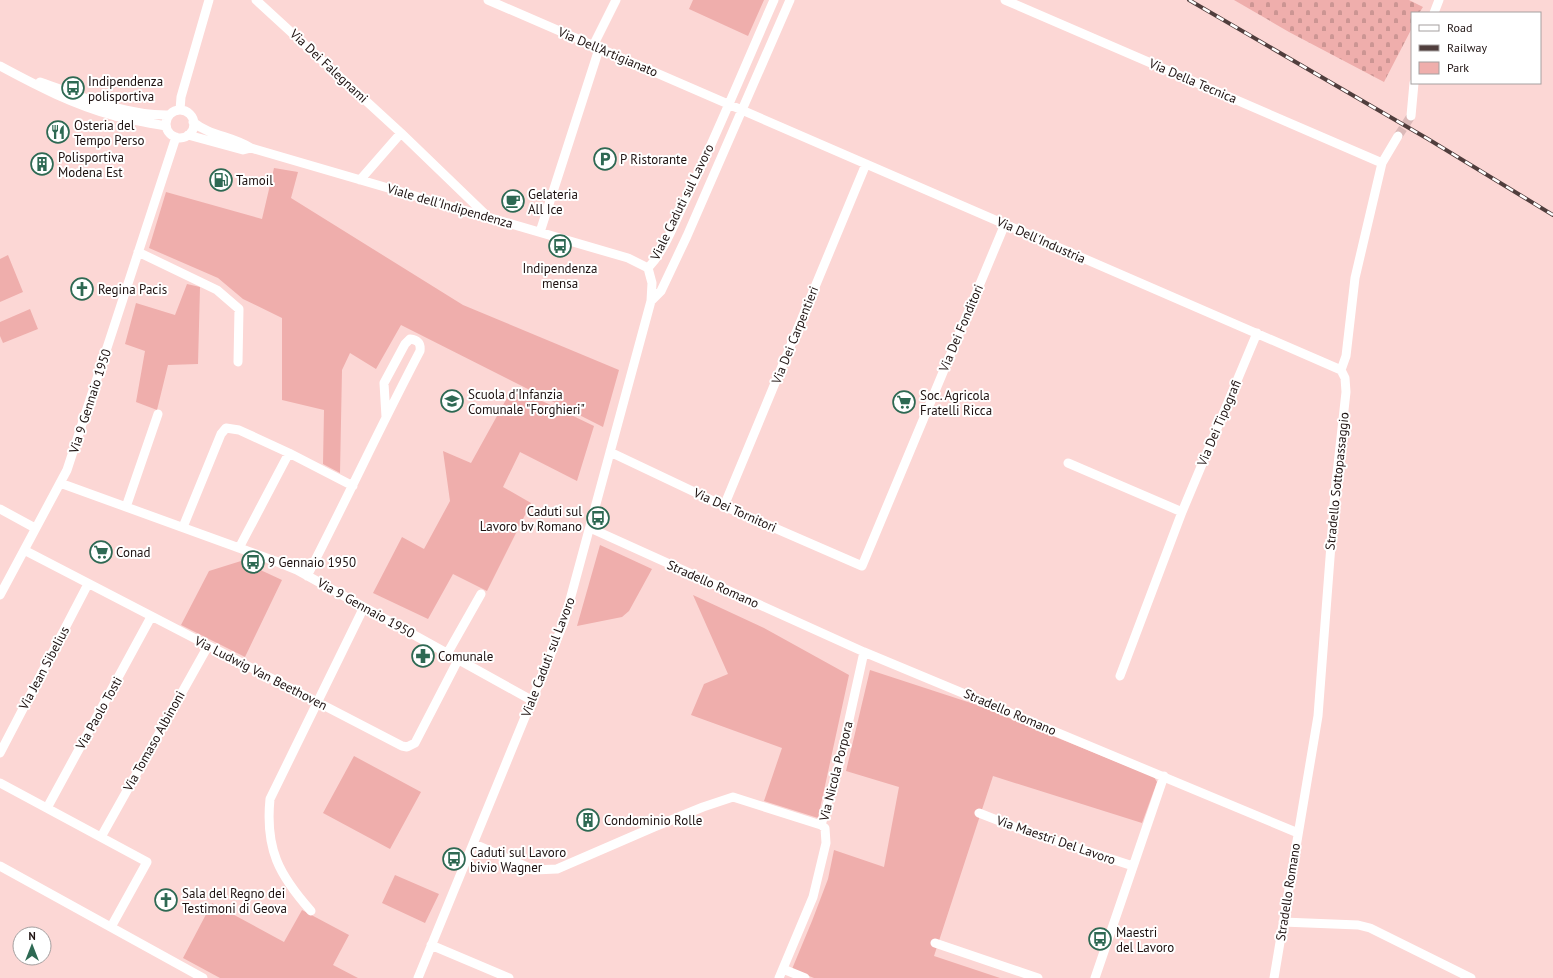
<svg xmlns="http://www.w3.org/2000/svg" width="1553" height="978" font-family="'PT Sans',sans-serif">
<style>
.cemetery{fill:url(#cemetery-stones)}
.green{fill:#efaeac}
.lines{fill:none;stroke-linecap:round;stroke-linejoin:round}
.minor-tunnel{stroke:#dbb9b8;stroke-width:9;stroke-dasharray:9 4.5;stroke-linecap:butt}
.minor{stroke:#fff;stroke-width:9}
.rail-casing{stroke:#503e3d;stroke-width:4}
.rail{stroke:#fff;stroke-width:2.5;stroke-dasharray:8;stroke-linecap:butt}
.labels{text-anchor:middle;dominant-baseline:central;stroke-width:4;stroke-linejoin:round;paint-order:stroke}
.street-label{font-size:13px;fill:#1e1211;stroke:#fff}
.poi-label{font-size:13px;fill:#1e1211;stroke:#fff;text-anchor:start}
</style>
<defs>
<pattern id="cemetery-stones" width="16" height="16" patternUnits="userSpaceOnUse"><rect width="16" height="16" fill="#efaeac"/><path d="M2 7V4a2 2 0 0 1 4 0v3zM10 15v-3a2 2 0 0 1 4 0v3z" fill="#cc9593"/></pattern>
</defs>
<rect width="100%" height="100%" fill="#fcd7d5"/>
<!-- cemetery -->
<path class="cemetery" d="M1234 0H1409L1423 7 1419 13H1412V28L1384 82 1289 32Z"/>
<!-- green -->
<path class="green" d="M693 0H764L748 36 689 9Z
M274 168 298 172 291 198 463 305 619 370 603 427 401 325 376 369 350 353 342 370 340 473 323 464 324 410 282 400V318L243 299 218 278 149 248 166 192 262 219Z
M8 255 23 292 0 302V259Z
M187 284 200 287 198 364 168 365 157 410 136 402 145 351 125 344 136 303 175 315Z
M30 309 38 329 3 343 0 336V322Z
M513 387 594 426 577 481 520 452 503 487 531 503 487 591 453 574 428 619 373 593 402 537 424 549 450 501 443 451 471 463Z
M600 545 652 569 629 611 622 617 577 626Z
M241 561 282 580 245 657 181 625 209 571Z
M693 595 764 628 849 675 818 818 764 801 782 748 691 715 704 684 728 674Z
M870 670 974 704 1154 777 1157 782 1142 823 993 776 934 956 1000 978H814L792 969 812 921 828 879 834 850 884 867 899 787 846 771Z
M354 756 421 792 390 849 323 813Z
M395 875 439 894 425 923 382 903Z
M212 903 284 942 302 910 349 935 333 965 358 978H220L183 958Z"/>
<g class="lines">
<!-- minor-tunnel -->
<path class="minor-tunnel" d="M1398 136 1411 116"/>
<!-- minor -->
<path class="minor" d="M256 0 401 133 486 215
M488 0 1341 370
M1005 0 1382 163
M1434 13 1439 0
M593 46 616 0
M0 66C37 86 74 105 115 116 132 120 149 123 166 126
M40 82C81 96 125 116 169 115
M180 110 181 97 209 0
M166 124a14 14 0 1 1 28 0a14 14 0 1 1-28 0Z
M1411 116 1414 83
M193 122C210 136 233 136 251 148L628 258 648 268
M188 135 243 150 251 148
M360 180 401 133
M540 232 599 49
M138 252 217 290 239 309 238 362
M648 268C666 249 675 221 687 197 718 132 745 66 774 0
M651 301 661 291 687 236 790 0
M610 452 724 506 862 566 1005 224
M1068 463 1182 512
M60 483 275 561 297 570 533 701
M724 506 866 164
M126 507 158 414
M0 509 35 528
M183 527 221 434 226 428 239 430 289 453 353 486
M590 528 864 652 1298 833
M239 548 289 453
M24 550 402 746 407 747 415 743 458 660
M307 576C346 501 381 425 420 351 421 343 418 340 410 339L405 344 384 383 386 417
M0 595 67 470 176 137
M447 654 481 594
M1120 676 1182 512 1257 333
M0 753 88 584
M0 783 147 862 111 927
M47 808 151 617
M979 813 1025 831 1133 866
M101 837 208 646
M474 844 534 870 557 869 654 827 703 807 733 797 821 825
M0 866 203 978
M311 911C279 875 265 849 270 799L364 607
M1283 922 1358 925 1370 928 1471 978
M935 943 1038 978
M431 945 509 978
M783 969 805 978
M418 978 564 622 651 301 652 283 648 268
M779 978 813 897 826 843 825 828 821 825 839 765 864 652
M1095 978 1164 776
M1274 978 1318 716 1335 492 1346 392 1345 378 1341 370 1346 356 1355 278 1382 163 1398 136"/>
<!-- rail casing -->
<g class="rail-casing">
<path id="rail" d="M1189 0 1428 139 1553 215"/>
</g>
<!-- rail -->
<use href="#rail" class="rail"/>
</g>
<!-- icons -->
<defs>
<g id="bus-ring" transform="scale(1.15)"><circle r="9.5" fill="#fff" stroke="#2e6953" stroke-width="1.5"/><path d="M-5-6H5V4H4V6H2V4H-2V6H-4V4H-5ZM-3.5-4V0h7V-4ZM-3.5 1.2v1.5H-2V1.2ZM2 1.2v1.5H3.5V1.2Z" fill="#2e6953"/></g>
<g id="restaurant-ring" transform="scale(1.15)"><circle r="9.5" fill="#fff" stroke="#2e6953" stroke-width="1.5"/><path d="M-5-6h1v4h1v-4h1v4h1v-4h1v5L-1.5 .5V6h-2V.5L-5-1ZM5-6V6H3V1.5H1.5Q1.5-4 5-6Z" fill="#2e6953"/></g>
<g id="parking-ring" transform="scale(1.15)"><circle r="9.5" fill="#fff" stroke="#2e6953" stroke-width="1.5"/><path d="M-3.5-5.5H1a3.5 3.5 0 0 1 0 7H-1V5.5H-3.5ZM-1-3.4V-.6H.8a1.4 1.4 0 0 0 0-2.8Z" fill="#2e6953"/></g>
<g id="building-ring" transform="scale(1.15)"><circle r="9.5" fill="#fff" stroke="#2e6953" stroke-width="1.5"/><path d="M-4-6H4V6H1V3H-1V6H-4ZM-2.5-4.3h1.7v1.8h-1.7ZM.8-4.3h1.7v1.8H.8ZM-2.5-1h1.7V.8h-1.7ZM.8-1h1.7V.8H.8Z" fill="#2e6953"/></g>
<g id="fuel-ring" transform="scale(1.15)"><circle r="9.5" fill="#fff" stroke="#2e6953" stroke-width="1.5"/><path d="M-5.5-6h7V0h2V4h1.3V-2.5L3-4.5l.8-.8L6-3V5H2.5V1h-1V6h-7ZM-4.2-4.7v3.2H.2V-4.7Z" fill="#2e6953"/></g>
<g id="cafe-ring" transform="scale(1.15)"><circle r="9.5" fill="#fff" stroke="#2e6953" stroke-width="1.5"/><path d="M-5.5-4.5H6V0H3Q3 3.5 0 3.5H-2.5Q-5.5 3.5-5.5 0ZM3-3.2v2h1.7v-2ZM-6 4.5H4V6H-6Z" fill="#2e6953"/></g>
<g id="church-ring" transform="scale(1.15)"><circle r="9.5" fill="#fff" stroke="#2e6953" stroke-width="1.5"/><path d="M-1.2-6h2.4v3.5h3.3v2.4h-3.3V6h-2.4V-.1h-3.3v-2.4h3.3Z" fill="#2e6953"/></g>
<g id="school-ring" transform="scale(1.15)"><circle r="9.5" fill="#fff" stroke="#2e6953" stroke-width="1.5"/><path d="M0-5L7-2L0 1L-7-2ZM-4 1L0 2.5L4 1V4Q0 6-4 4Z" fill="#2e6953"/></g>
<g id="supermarket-ring" transform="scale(1.15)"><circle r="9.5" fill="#fff" stroke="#2e6953" stroke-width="1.5"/><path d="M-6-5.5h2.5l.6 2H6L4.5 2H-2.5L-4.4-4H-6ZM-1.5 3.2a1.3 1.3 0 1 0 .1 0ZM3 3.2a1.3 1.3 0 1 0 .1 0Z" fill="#2e6953"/></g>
<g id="pharmacy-ring" transform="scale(1.15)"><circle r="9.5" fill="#fff" stroke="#2e6953" stroke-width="1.5"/><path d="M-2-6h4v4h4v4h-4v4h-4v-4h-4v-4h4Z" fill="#2e6953"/></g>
</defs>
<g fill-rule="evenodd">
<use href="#bus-ring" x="73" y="88"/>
<use href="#restaurant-ring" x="58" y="132"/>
<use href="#parking-ring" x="605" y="159"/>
<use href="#building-ring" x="42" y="164"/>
<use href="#fuel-ring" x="221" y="180"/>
<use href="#cafe-ring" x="513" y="201"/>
<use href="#bus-ring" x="560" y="246"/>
<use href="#church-ring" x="82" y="289"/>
<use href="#school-ring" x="452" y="401"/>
<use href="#supermarket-ring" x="904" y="402"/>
<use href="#bus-ring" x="598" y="518"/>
<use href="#supermarket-ring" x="101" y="552"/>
<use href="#bus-ring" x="253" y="562"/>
<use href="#pharmacy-ring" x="423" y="656"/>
<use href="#building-ring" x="588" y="820"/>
<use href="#bus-ring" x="454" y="859"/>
<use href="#church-ring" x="166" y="900"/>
<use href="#bus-ring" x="1100" y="939"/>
</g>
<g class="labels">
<!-- street labels -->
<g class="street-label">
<text transform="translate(608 52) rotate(23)">Via Dell'Artigianato</text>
<text transform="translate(329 66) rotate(43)">Via Dei Falegnami</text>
<text transform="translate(1193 81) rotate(23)">Via Della Tecnica</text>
<text transform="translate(682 202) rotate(-64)">Viale Caduti sul Lavoro</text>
<text transform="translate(450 206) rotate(16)">Viale dell'Indipendenza</text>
<text transform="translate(1041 240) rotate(24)">Via Dell'Industria</text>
<text transform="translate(961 328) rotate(-67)">Via Dei Fonditori</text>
<text transform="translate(795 335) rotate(-68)">Via Dei Carpentieri</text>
<text transform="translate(90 401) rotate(-72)">Via 9 Gennaio 1950</text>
<text transform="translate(1219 423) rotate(-67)">Via Dei Tipografi</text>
<text transform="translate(1337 481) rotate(-84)">Stradello Sottopassaggio</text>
<text transform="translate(735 510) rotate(24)">Via Dei Tornitori</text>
<text transform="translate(713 584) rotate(24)">Stradello Romano</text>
<text transform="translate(366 608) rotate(29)">Via 9 Gennaio 1950</text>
<text transform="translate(548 657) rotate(-69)">Viale Caduti sul Lavoro</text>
<text transform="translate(44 668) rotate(-62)">Via Jean Sibelius</text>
<text transform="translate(261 673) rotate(27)">Via Ludwig Van Beethoven</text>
<text transform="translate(1010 712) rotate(23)">Stradello Romano</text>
<text transform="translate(99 713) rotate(-61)">Via Paolo Tosti</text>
<text transform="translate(154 741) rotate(-61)">Via Tomaso Albinoni</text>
<text transform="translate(836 771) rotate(-76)">Via Nicola Porpora</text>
<text transform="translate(1056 840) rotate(19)">Via Maestri Del Lavoro</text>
<text transform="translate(1288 892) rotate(-81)">Stradello Romano</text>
</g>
<!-- poi labels -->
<g class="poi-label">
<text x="88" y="81">Indipendenza<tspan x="88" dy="15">polisportiva</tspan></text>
<text x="74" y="125">Osteria del<tspan x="74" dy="15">Tempo Perso</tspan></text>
<text x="58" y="157">Polisportiva<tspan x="58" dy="15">Modena Est</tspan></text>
<text x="620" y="159">P Ristorante</text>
<text x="236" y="180">Tamoil</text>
<text x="528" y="194">Gelateria<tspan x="528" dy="15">All Ice</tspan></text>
<text x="560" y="268" text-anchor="middle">Indipendenza<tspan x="560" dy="15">mensa</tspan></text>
<text x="98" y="289">Regina Pacis</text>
<text x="468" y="394">Scuola d'Infanzia<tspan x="468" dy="15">Comunale "Forghieri"</tspan></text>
<text x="920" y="395">Soc. Agricola<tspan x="920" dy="15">Fratelli Ricca</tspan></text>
<text x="582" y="511" text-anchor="end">Caduti sul<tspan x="582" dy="15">Lavoro bv Romano</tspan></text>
<text x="116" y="552">Conad</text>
<text x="268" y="562">9 Gennaio 1950</text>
<text x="438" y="656">Comunale</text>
<text x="604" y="820">Condominio Rolle</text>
<text x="470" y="852">Caduti sul Lavoro<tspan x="470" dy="15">bivio Wagner</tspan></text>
<text x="182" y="893">Sala del Regno dei<tspan x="182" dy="15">Testimoni di Geova</tspan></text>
<text x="1116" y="932">Maestri<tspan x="1116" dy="15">del Lavoro</tspan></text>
</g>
</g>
<!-- legend -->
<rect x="1411" y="12" width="130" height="72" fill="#ffffff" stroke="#a5a0a0"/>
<rect x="1419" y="25" width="20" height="6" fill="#ffffff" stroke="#a5a0a0"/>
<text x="1447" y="32" font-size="12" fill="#1e1211">Road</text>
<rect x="1419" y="45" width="20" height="6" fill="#503e3d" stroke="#a5a0a0"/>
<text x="1447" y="52" font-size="12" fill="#1e1211">Railway</text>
<rect x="1419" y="62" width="20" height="12" fill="#efaeac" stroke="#a5a0a0"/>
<text x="1447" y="72" font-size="12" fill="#1e1211">Park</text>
<!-- north arrow -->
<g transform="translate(32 946)"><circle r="19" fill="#ffffff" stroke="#a5a0a0"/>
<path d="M0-3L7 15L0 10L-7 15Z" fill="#2e6953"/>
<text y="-6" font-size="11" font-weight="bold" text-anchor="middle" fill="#1e1211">N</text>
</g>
</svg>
